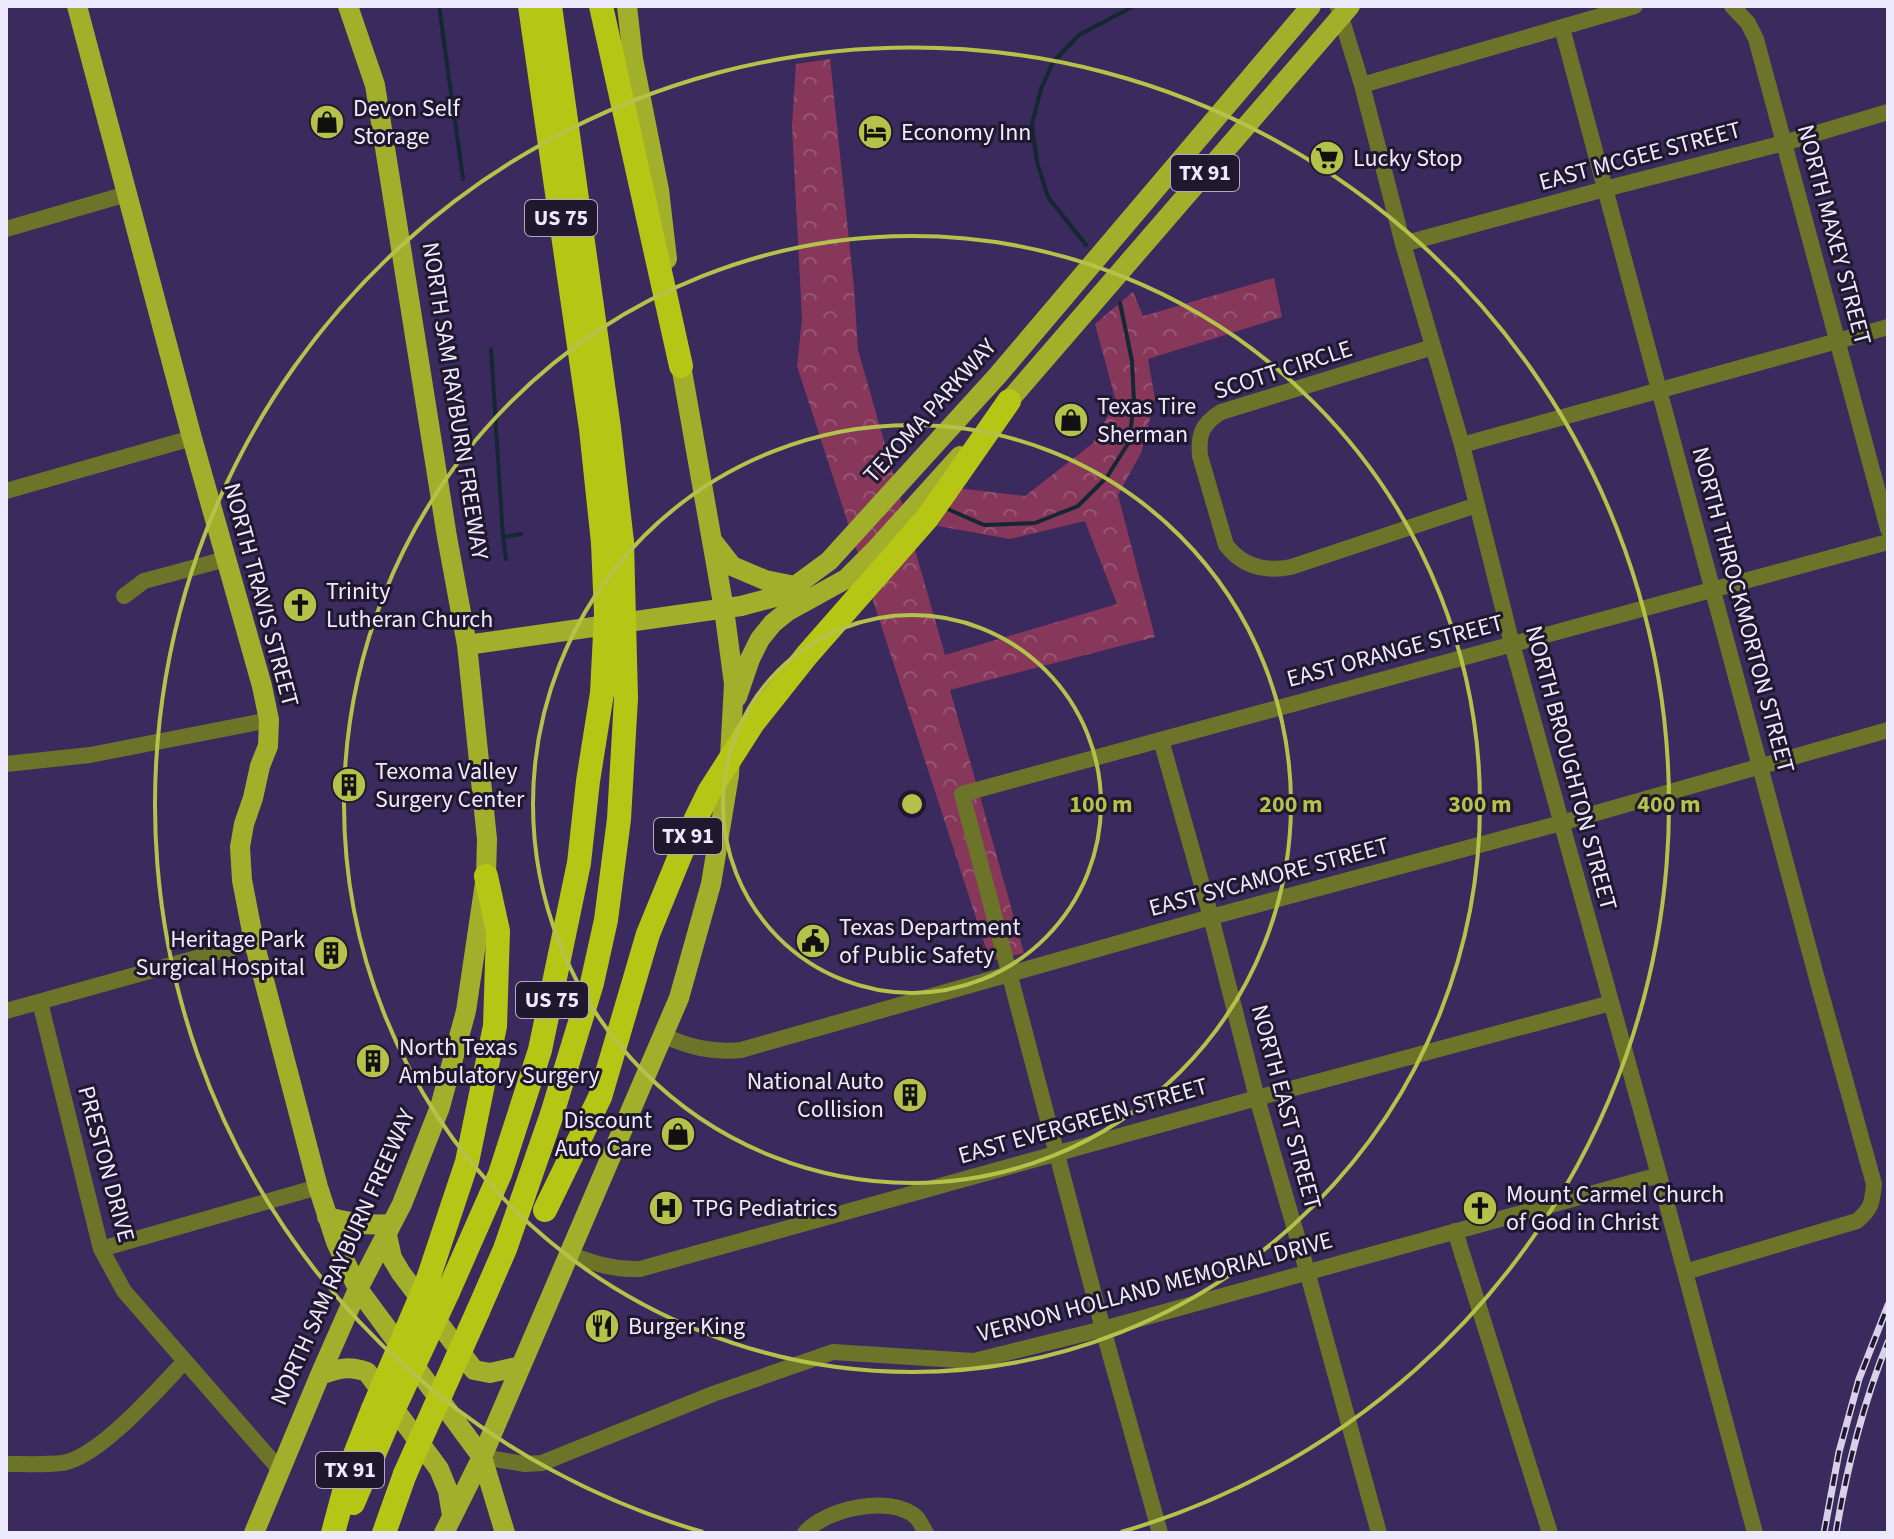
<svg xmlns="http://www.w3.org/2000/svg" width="1894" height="1539" font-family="'Source Sans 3',sans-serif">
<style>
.forest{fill:url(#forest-crowns)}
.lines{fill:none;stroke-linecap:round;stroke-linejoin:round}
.stream{stroke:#142732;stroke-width:4}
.minor{stroke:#6b7429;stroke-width:16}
.major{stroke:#a1af2b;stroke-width:20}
.highway{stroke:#b6c614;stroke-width:24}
.rail-casing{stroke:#d6d0e9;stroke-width:7}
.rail{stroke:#1f182f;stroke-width:4;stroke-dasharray:12;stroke-linecap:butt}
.highway-bridge{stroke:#b6c614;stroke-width:24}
.ring{fill:none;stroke:#b4c24a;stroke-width:4}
.labels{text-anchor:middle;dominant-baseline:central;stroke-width:6;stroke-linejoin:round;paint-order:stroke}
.shield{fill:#1f182f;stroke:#b0abc0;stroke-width:2}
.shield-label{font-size:22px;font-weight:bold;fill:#eeeafe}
.poi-label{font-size:24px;fill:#eeeafe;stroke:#1f182f;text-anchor:start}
.street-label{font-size:24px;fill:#eeeafe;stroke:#1f182f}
.centre{fill:#b4c24a;stroke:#1f182f;stroke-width:4}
.ring-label{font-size:24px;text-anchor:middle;font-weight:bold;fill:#b4c24a;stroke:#1f182f;stroke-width:6;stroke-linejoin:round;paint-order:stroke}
</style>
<defs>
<pattern id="forest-crowns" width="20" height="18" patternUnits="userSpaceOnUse" patternTransform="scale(2)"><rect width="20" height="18" fill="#87385a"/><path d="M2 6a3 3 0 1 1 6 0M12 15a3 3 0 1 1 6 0" fill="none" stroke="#985573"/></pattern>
</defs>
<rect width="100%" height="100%" fill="#3a2a5d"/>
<!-- forest -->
<path class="forest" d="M830 59 854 288 858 350 945 655 1117 604 1085 521 1010 539 938 526 957 488 1025 496 1092 444 1116 402 1095 324 1133 292 1143 316 1274 278 1282 317 1148 359 1155 399 1141 453 1118 495 1155 637 950 690 1024 953 990 961 797 366 802 319 792 126 796 64Z"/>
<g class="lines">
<!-- stream -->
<path class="stream" d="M439 6 463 179
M1086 245 1048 197 1037 162 1032 124 1041 89 1053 62 1079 35 1134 6
M491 349 503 537 506 559
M943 507 984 525 1035 523 1078 506 1107 477 1129 442 1134 402 1132 361 1120 303
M504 537 521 534"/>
<!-- minor -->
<path class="minor" d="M1732 6 1748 23 1756 39 1888 529
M1338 7 1362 85 1403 244 1462 445 1512 644 1659 1175 1755 1533
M1562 28 1817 979 1874 1184C1872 1203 1872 1208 1857 1221L1685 1272
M1362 85 1635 6
M6 229 127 194
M1403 244 1605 189 1784 143 1888 112
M1433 347 1221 412C1202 424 1198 434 1200 456L1226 545C1242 566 1265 572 1291 567L1477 505
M1462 445 1888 327
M6 491 192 438
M124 596 144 581 226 559
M1161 740 1211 917 1257 1098 1307 1271 1379 1533
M6 764 90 755 269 720
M40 1002 101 1249 124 1291 280 1470
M6 1011 254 942
M662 1035C689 1047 712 1053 741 1050L1211 917 1561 823 1888 730
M1455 1231 1550 1533
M101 1249 318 1187
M569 1254C594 1263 612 1270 640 1269L1257 1098 1611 1003
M482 1457 525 1464 542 1463 713 1394 833 1352 974 1361 1103 1329 1659 1175
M6 1464C24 1464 44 1465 62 1463 99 1458 159 1388 185 1361
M805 1533C824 1509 891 1494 916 1517 920 1521 923 1528 926 1533
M1160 1533 1103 1329 962 794 1888 542"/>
<!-- major -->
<path class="major" d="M77 6 192 438 262 686 269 720 268 746 260 766 253 798 244 824 240 847 242 880 254 942 318 1187 336 1242 358 1289 482 1457 505 1533
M627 6 633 59 659 190 667 259
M1000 411 1350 6
M714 543 732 566 765 580 795 586
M467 645 741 606 775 597 795 586 829 561 998 375 1311 6
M737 697 750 659 760 639 773 623 788 611 846 579 876 549 960 456
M327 1217C349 1223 368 1226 391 1224
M387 1235 392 1258 401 1273 474 1370 490 1373 521 1366
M320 1375C339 1369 346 1365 367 1372L439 1469 448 1491 452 1516
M254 1533 320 1375 358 1289 402 1204 440 1107 466 1011 486 876 487 839 467 645 447 537 375 85 348 6
M444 1533 482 1457 679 998 711 884 729 775 734 684 724 609 679 354"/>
<!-- highway -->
<path class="highway" d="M530 6 591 429 603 543
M550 6 609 428 622 542
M601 6 681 366
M928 517 1009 401
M427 1282 467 1162 495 1026 498 931 486 876
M448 1292 500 1174 540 1050 579 863 588 781 602 693
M478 1311 505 1249 552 1114 592 983 606 920 619 819 626 698
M353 1503 390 1417
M333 1533 352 1462 373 1409
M384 1533 405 1474"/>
<!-- rail casing -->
<g class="rail-casing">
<path id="rail" d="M1824 1533 1839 1452 1859 1379 1888 1305
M1836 1533C1846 1471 1864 1400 1888 1342"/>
</g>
<!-- rail -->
<use href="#rail" class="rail"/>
<!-- highway-bridge -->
<path class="highway-bridge" d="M622 542 626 698
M602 693 606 614 603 543
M545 1210 600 1097 648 934 691 829 709 792 753 723 807 655 928 517
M373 1409 427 1282
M390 1417 448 1292
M405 1474 478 1311"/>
</g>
<!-- distance rings -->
<g class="ring">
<circle cx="912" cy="804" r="189"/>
<circle cx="912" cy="804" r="379"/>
<circle cx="912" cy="804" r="568"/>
<path d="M703 1532A757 757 0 1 1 1121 1532"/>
</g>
<!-- icons -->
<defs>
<g id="shop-disc" transform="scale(1.8)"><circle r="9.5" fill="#b4c24a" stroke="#1f182f"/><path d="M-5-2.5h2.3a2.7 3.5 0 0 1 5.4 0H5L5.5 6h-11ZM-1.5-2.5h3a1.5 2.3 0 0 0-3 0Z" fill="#111"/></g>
<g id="hotel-disc" transform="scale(1.8)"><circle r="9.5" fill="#b4c24a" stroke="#1f182f"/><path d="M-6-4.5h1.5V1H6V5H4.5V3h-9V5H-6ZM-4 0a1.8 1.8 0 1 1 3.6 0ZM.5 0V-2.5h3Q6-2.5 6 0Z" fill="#111"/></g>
<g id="supermarket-disc" transform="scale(1.8)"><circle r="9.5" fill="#b4c24a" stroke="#1f182f"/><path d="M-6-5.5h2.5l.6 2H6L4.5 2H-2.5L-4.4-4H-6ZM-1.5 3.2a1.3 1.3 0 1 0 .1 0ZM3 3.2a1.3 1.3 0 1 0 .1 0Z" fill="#111"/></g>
<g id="church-disc" transform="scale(1.8)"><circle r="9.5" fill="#b4c24a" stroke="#1f182f"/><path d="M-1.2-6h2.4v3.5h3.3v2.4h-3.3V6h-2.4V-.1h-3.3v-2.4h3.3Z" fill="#111"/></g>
<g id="building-disc" transform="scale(1.8)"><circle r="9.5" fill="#b4c24a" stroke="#1f182f"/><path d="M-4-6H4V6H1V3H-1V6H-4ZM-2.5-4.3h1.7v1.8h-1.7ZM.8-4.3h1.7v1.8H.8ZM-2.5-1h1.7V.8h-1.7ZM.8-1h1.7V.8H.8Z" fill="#111"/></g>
<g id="civic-disc" transform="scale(1.8)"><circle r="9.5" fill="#b4c24a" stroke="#1f182f"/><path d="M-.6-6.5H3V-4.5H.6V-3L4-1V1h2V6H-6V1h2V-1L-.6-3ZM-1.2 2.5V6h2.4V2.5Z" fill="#111"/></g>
<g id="hospital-disc" transform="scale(1.8)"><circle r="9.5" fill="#b4c24a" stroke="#1f182f"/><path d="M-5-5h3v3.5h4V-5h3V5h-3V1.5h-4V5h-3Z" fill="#111"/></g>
<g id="restaurant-disc" transform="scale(1.8)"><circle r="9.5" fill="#b4c24a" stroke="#1f182f"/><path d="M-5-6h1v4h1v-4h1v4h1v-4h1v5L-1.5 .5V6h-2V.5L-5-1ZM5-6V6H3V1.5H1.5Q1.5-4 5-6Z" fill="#111"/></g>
</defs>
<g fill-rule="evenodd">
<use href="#shop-disc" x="327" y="122"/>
<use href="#hotel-disc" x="875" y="132"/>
<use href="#supermarket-disc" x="1327" y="158"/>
<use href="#shop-disc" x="1071" y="420"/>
<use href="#church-disc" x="300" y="605"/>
<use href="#building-disc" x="349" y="785"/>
<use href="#civic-disc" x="813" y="941"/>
<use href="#building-disc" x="331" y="953"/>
<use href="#building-disc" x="373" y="1061"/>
<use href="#building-disc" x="910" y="1095"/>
<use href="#shop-disc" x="678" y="1134"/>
<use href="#hospital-disc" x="666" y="1208"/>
<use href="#church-disc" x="1480" y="1208"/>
<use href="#restaurant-disc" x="602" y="1326"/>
</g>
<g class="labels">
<!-- shield labels -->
<g class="shield">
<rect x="1171" y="155" width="68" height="36" rx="6"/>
<rect x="525" y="200" width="72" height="36" rx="6"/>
<rect x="654" y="818" width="68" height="36" rx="6"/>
<rect x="516" y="982" width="72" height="36" rx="6"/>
<rect x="316" y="1452" width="68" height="36" rx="6"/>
</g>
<g class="shield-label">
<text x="1205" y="173">TX 91</text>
<text x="561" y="218">US 75</text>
<text x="688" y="836">TX 91</text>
<text x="552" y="1000">US 75</text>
<text x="350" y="1470">TX 91</text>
</g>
<!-- poi labels -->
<g class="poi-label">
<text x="353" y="108">Devon Self<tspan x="353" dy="28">Storage</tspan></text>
<text x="901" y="132">Economy Inn</text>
<text x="1353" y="158">Lucky Stop</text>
<text x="1097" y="406">Texas Tire<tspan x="1097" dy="28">Sherman</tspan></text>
<text x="326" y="591">Trinity<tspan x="326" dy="28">Lutheran Church</tspan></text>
<text x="375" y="771">Texoma Valley<tspan x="375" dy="28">Surgery Center</tspan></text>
<text x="839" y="927">Texas Department<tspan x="839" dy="28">of Public Safety</tspan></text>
<text x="305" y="939" text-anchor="end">Heritage Park<tspan x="305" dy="28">Surgical Hospital</tspan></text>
<text x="399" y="1047">North Texas<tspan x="399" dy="28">Ambulatory Surgery</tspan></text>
<text x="884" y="1081" text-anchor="end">National Auto<tspan x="884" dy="28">Collision</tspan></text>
<text x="652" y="1120" text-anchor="end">Discount<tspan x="652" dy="28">Auto Care</tspan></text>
<text x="1506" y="1194">Mount Carmel Church<tspan x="1506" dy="28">of God in Christ</tspan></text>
<text x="692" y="1208">TPG Pediatrics</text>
<text x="628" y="1326">Burger King</text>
</g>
<!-- street labels -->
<g class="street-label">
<text transform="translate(1640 156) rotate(-15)">EAST MCGEE STREET</text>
<text transform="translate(1834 235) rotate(75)">NORTH MAXEY STREET</text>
<text transform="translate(1283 370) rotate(-18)">SCOTT CIRCLE</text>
<text transform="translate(455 401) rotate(81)">NORTH SAM RAYBURN FREEWAY</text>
<text transform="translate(930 411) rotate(-48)">TEXOMA PARKWAY</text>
<text transform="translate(261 595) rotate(75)">NORTH TRAVIS STREET</text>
<text transform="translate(1743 610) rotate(75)">NORTH THROCKMORTON STREET</text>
<text transform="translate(1395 651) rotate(-15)">EAST ORANGE STREET</text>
<text transform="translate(1571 768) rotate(75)">NORTH BROUGHTON STREET</text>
<text transform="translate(1269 877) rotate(-15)">EAST SYCAMORE STREET</text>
<text transform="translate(1286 1107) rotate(75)">NORTH EAST STREET</text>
<text transform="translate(1083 1121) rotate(-16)">EAST EVERGREEN STREET</text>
<text transform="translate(106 1164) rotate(75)">PRESTON DRIVE</text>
<text transform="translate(343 1257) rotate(-66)">NORTH SAM RAYBURN FREEWAY</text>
<text transform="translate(1155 1287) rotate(-15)">VERNON HOLLAND MEMORIAL DRIVE</text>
</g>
</g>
<circle cx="912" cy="804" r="12" class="centre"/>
<g class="ring-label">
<text x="1101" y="812">100 m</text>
<text x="1291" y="812">200 m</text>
<text x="1480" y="812">300 m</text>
<text x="1669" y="812">400 m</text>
</g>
<!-- border -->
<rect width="1894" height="1539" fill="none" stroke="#eeeafe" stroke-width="16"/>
</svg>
